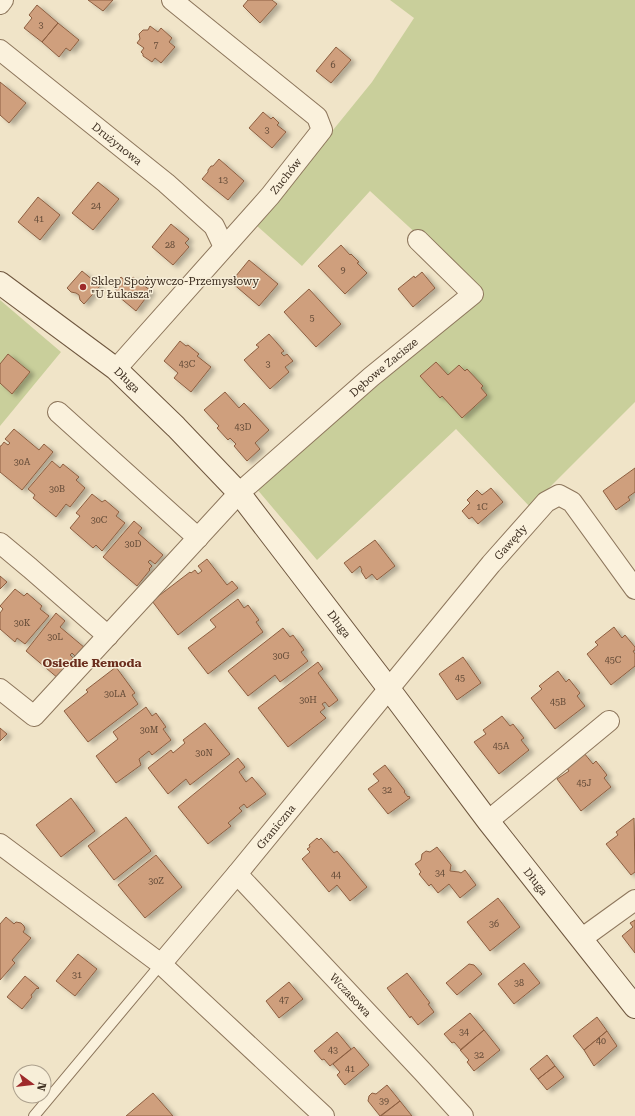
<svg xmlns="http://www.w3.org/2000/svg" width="635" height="1116" font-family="'Roboto Serif',serif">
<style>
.green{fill:#c9cf9b}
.building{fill:#cf9f7d;stroke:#8d5f41;filter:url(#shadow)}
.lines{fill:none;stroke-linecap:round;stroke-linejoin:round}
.lane-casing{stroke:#8d765c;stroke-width:12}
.street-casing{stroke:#8d765c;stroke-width:22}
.secondary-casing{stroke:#6f573f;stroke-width:24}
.lane{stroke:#faf1dc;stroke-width:10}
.street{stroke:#faf1dc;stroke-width:20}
.secondary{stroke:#faf1dc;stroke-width:22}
.poi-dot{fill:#9e2a2b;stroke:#f7eed8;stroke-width:1.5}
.labels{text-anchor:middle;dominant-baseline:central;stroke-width:3;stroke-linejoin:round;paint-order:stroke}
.number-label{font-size:9px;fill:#624a37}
.street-label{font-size:11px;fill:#3d2e20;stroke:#f7eed8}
.poi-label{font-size:11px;fill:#3d2e20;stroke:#f7eed8;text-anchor:start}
.neighbourhood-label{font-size:12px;font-weight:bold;fill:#6b2e1e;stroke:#f7eed8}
</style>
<defs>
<filter id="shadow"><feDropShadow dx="4.5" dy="2.5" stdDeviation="2" flood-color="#0004"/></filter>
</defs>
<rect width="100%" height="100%" fill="#f0e4c8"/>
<!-- green -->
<path class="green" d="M390 0H635V402L530 507 456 429 317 560 256 488 484 296 370 191 302 266 256 225 372 82 414 18Z
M0 300 61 352 0 426Z"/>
<!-- building -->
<path class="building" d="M88 0H113L103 11Z
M248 0H272L277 4 260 23 243 6Z
M37 5 58 23 42 42 24 28 32 18 29 15Z
M58 23 79 40 70 51 66 48 59 57 42 42Z
M150 26 158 32 161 28 172 38 169 42 175 47 161 63 155 58 152 62 143 56V54L141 52 144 48 137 43 140 39 139 34 143 30H148Z
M336 47 351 60 331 83 316 71Z
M0 82 26 103 9 123 0 115Z
M263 112 271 119 273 117 279 123 277 125 286 132 272 148 249 128Z
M219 159 244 181 228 200 202 179 208 172V170L211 166H213Z
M98 182 119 199 93 230 72 213Z
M38 197 60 215 40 240 18 222Z
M171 224 189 239 185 243 189 247 173 265 152 247Z
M341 245 350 255 351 254 359 262 357 263 367 273 345 294 318 266Z
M249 260 278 284 259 306 231 282Z
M82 271 100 286 84 304 80 300 79 295 76 293 71 292 67 288Z
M422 272 435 288 413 307 398 289 414 276 415 278Z
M121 277 128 283 133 277 151 291 136 311 118 296 120 293 113 287Z
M309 289 341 324 316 347 284 312Z
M269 334 284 351 281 353 284 356 287 354 293 361 285 367 289 372 270 389 244 360 259 347 256 345Z
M180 341 186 346 188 345 199 354 197 356 211 367 191 392 174 378 178 373 164 361Z
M8 354 30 372 12 394 0 383V364Z
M436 362 448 375 459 365 465 371 467 369 483 386 481 388 487 395 462 418 442 396 440 398 420 376Z
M225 392 239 408 244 403 269 430 255 443 260 449 247 461 234 446 236 444 230 438 228 440 217 428 219 426 204 410Z
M14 429 39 450 44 444 53 452 22 490 0 472V446H1L4 442 8 445 10 443 5 439Z
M52 461 60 468 63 464 79 477 76 480 85 488 70 507 66 504 56 517 33 498 35 495 28 489Z
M635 468V492L628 497 630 500 616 510 603 491Z
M491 488 503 502 478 524 472 517 469 519 462 511 470 503 467 500 477 490 482 495Z
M92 494 102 502 105 500 119 512 116 516 125 523 102 551 96 545 93 548 70 528 80 516 76 513Z
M134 521 142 528 138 533 163 555 155 564 150 560 148 562 152 566 149 569 150 570 137 586 103 557Z
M375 540 395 566 377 580 372 574 366 579 361 571 362 570 360 566 352 573 344 563Z
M207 559 227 585 232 581 238 588 178 635 152 601 190 572 191 573 195 570 198 574 202 571 198 566Z
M0 576 7 582 0 589Z
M15 589 24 596 27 593 42 606 40 609 49 616 25 644 17 638 15 642 0 629V613L3 609 0 606Z
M238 599 244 608 248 605 259 620 256 622 263 632 208 674 188 648 216 627 210 620Z
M56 613 65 621 60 627 85 648 77 658 72 653 70 655 74 659 59 679 26 651Z
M614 627 622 638 625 635 635 647V650L633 651 635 654V666L611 685 587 654 598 645 595 642Z
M283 628 290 637 293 635 304 650 301 652 308 661 280 682 275 675 248 696 228 671Z
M463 657 481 683 457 700 439 674Z
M318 662 323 669 318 673 338 700 329 707 325 702 322 704 325 708 320 712 326 718 288 747 258 708Z
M116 667 135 693 132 695 138 704 88 742 64 711 88 692 86 690Z
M558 671 566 682 569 679 580 693 577 696 585 706 555 729 531 698 542 689 539 686Z
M146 707 152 716 156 713 166 727 163 729 171 740 152 755 149 751 139 759 141 765 116 783 96 756 118 739 113 732Z
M502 716 510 726 513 724 524 738 521 740 529 750 499 774 474 742 486 734 483 730Z
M205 723 230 754 190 785 186 779 168 794 148 768 171 750 173 753 185 743 183 740Z
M0 728 7 734 0 741Z
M584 753 593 764 596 761 607 775 604 778 611 787 581 811 557 779 569 771 566 767Z
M238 758 245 767 239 772 246 782 252 777 266 794 247 808 244 804 239 808 242 811 228 823 231 826 208 844 178 807Z
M385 765 405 791 404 792 408 797 409 796 410 798 388 814 368 789 379 781 373 774Z
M71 798 95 831 61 857 36 825Z
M126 817 151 851 114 880 88 846Z
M634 818 635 872 631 875 606 844 618 835 616 832Z
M317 838 319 840 321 838 334 853 337 851 367 887 350 901 337 885 329 892 302 859 310 852 307 849 310 847 309 845Z
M437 847 451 865 450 871 459 872 461 873 465 870 476 885 460 898 449 884 438 893 431 884 429 886 419 874 421 872 415 864 421 860 422 854 426 851 430 852Z
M156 855 182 887 145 918 118 885Z
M498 898 520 927 490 951 467 922Z
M6 917 14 924 16 922 21 923 24 926 25 929 23 932 31 938 12 960 15 963 0 980V924Z
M635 920V953L622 936 633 927 630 923Z
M78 954 97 969 75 996 56 981Z
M524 963 540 983 514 1004 498 984Z
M469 964 474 965 482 974 457 995 446 983Z
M407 973 430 1003 428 1004 434 1012 418 1025 411 1016 410 1018 387 988Z
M25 976 39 988 38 989 37 988 31 995 32 997 22 1009 7 997Z
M289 982 303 999 279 1018 266 1001Z
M470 1013 484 1030 461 1050 454 1042 452 1043 444 1034Z
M597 1017 607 1031 584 1050 573 1036Z
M484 1030 500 1050 474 1071 467 1062 469 1060 460 1050Z
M607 1031 617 1046 594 1066 584 1050Z
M337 1032 351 1049 330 1066 324 1059 322 1060 314 1051Z
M354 1047 369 1065 345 1085 337 1075 340 1072 333 1064Z
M547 1055 555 1066 538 1079 530 1069Z
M555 1066 564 1077 547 1090 538 1079Z
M387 1085 400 1101 380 1116 368 1101 369 1096 372 1093 376 1094Z
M153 1093 173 1116H126Z
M400 1101 412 1116H381Z"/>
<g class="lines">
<!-- lane casing -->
<g class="lane-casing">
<path id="lane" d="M34 1116 161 964"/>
</g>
<!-- street casing -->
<g class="street-casing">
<g id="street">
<path d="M0 4 3 0"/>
<path id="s1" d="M0 50 166 183 214 226 224 247"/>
<path id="s2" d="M116 369 270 196 322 130 317 117 172 0"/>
<path d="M58 412 198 538"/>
<path d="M0 543 30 568 108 636"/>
<path id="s3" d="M0 689 34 716 239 493 371 377 473 294 418 240"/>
<path d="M488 821 609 721"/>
<path d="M0 844 161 964 324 1116"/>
<path id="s4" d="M237 874 423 1072 463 1116"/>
<path d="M581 939 635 900"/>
<path id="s5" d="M161 964 237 874 491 564 546 502 559 495 572 502 635 589"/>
</g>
</g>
<!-- secondary casing -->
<g class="secondary-casing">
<g id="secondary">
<path id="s6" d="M0 283 116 369 176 427 239 493 389 689 488 821 635 1007"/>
</g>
</g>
<!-- lane -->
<use href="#lane" class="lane"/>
<!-- street -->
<use href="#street" class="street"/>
<!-- secondary -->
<use href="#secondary" class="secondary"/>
</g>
<!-- markers -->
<circle class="poi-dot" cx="83" cy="287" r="4"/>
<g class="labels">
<!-- number labels -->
<g class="number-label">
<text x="41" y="25">3</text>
<text x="156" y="45">7</text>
<text x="333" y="65">6</text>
<text x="267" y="130">3</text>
<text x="223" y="180">13</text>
<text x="96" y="206">24</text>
<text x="39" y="219">41</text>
<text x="170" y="245">28</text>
<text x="343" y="270">9</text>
<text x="312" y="318">5</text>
<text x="187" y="364">43C</text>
<text x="268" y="364">3</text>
<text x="243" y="427">43D</text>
<text x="22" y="462">30A</text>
<text x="57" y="489">30B</text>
<text x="482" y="507">1C</text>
<text x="99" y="520">30C</text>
<text x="133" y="544">30D</text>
<text x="22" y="623">30K</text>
<text x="55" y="637">30L</text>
<text x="281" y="656">30G</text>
<text x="613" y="660">45C</text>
<text x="460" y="678">45</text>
<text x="115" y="694">30LA</text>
<text x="308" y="700">30H</text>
<text x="558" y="702">45B</text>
<text x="149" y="730">30M</text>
<text x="501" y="746">45A</text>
<text x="204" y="753">30N</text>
<text x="584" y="783">45J</text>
<text x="387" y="790">32</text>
<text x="440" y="873">34</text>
<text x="336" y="875">44</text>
<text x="156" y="881">30Z</text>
<text x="494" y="924">36</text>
<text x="77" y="975">31</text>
<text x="519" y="983">38</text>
<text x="284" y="1000">47</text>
<text x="464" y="1032">34</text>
<text x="601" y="1041">40</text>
<text x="333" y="1050">43</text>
<text x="479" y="1055">32</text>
<text x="350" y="1069">41</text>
<text x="384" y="1101">39</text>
</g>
<!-- street labels -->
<g class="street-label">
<text stroke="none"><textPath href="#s1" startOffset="150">Drużynowa</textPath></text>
<text stroke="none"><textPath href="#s2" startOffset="257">Zuchów</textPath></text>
<text stroke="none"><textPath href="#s3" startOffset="538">Dębowe Zacisze</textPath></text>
<text stroke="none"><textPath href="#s6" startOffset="160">Długa</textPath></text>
<text stroke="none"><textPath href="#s5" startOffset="548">Gawędy</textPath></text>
<text stroke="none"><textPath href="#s6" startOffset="484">Długa</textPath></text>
<text stroke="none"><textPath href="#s5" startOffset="179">Graniczna</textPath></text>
<text stroke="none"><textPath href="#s6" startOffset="808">Długa</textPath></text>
<text stroke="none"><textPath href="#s4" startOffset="166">Wczasowa</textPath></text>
</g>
<!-- poi labels -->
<g class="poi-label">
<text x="91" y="281">Sklep Spożywczo-Przemysłowy<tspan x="91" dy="13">"U Łukasza"</tspan></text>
</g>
<!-- neighbourhood labels -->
<g class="neighbourhood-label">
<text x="92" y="663">Osiedle Remoda</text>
</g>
</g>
<!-- north arrow -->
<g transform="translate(32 1084) rotate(105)"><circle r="19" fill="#f7eed8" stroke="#ada18e"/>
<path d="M0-3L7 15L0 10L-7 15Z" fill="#9e2a2b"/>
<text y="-6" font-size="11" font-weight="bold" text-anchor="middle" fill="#3d2e20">N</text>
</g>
</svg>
